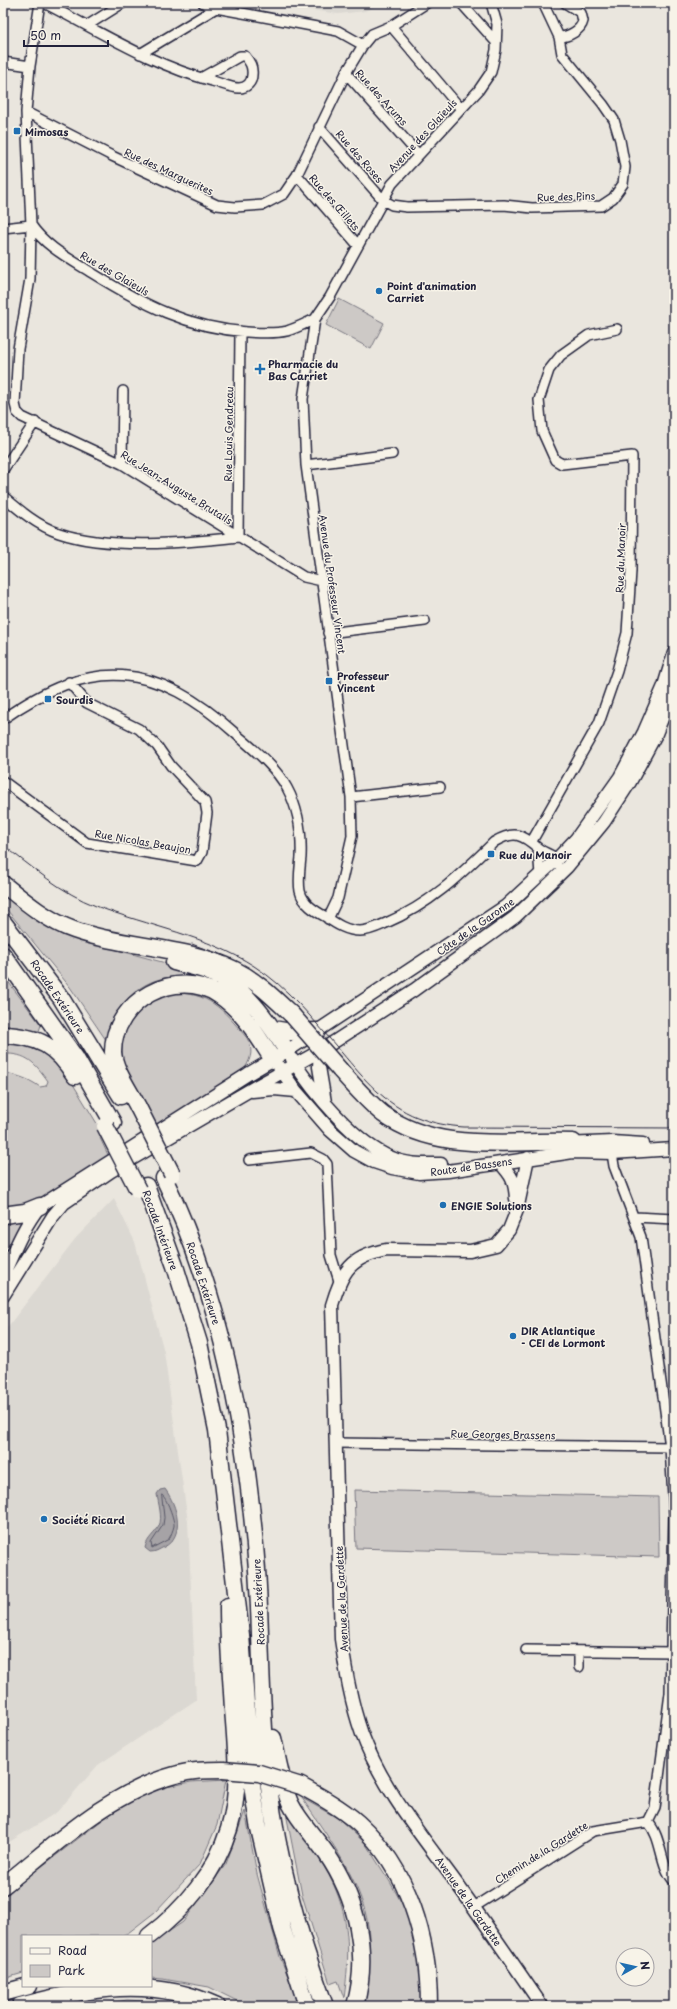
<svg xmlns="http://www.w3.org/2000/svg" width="677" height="2009" font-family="'Playpen Sans',sans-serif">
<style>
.built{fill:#dbd8d2}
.green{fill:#cdc9c6;stroke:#787680}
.water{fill:#a6a3a6;stroke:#716f7b}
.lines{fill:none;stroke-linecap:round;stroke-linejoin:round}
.shore{stroke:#575666;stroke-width:1}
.minor-casing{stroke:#22223b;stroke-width:12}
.secondary-casing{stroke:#22223b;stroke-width:15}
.motorway-casing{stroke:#22223b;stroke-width:19}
.minor{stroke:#f7f3e8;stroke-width:9}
.secondary{stroke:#f7f3e8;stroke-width:12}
.motorway{stroke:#f7f3e8;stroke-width:16}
.tram{stroke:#22223b;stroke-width:1}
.motorway-bridge-casing{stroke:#22223b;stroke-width:19;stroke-linecap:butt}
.motorway-bridge{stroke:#f7f3e8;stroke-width:16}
.poi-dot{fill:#1f6fb2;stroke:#f7f3e8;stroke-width:1.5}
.labels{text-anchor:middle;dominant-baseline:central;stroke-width:3;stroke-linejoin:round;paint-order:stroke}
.street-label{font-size:10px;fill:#22223b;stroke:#f7f3e8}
.poi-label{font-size:10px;font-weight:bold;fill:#22223b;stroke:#f7f3e8;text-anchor:start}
</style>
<rect width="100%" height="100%" fill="#eae6de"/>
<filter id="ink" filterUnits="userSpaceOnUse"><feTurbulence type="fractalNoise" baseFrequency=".025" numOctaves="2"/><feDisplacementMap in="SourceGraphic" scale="8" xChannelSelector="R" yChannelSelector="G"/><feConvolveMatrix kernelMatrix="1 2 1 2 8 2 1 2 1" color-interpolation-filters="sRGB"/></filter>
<g filter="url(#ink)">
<!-- built -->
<path class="built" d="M267 3H384L365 11 338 14Z
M114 1199 135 1242 164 1352 188 1522 196 1700 98 1765 57 1812 3 1846V1333L75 1239Z"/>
<!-- green -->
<path class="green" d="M339 299 384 323 371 349 326 325Z
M3 891 95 944 188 969 186 977C144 973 116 1002 106 1040L70 987 3 905Z
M3 975 41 1025 39 1031 3 1026Z
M178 993C213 994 226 1014 247 1038 253 1049 252 1057 245 1068L154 1127C137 1093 104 1051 134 1016 145 1002 161 995 178 993Z
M3 1040 33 1045 60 1063 104 1135 100 1138 109 1157 36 1203 3 1209V1079L6 1073C19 1076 29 1079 40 1087L46 1086 48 1081C35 1063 27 1053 3 1054Z
M25 1216 3 1266V1218Z
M354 1490 658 1497 659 1557 356 1548Z
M226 1780 217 1825 200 1864 155 1912 128 1933 120 1936H23V1973L3 1979V1896L118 1808 156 1789 191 1782Z
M302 1798 339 1819 365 1843 390 1882 411 1920 418 1956 422 2006H362C366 1983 370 1960 369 1936 367 1887 328 1838 302 1798Z
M285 1808C335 1879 357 1908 344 1998L338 1981 330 1984 302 1895Z
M245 1811 257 1874 280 1957 300 2006H247L209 1987 163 1979 151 1978V1944L183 1922 226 1864Z
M127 2000 178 2003 186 2006H90Z"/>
<!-- water -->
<path class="water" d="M165 1489C177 1505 186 1536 164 1547 158 1550 156 1552 150 1552L145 1548C147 1538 155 1534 159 1526 163 1517 158 1503 157 1494L160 1490Z"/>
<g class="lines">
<!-- shore -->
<path class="shore" d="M162 1495C166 1496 175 1521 174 1526 173 1530 171 1535 169 1539L152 1548 151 1543 163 1525 164 1518Z"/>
<!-- minor casing -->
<g class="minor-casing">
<path id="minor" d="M40 3 30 66 26 112 31 225 30 279 18 349 15 404 17 412 22 417 122 464 304 577 322 581
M44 3C99 31 152 65 212 81 221 83 231 88 239 88 247 88 252 82 252 75 253 67 250 62 245 56H240L201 78
M203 3 216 8 338 31 363 45
M461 3 496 42
M543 3 559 37C569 37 581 30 583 21L581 13 565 3
M88 25 123 3
M391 26 461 109
M140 54 216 8
M3 62 30 66
M346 73 418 154
M26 112 112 156 217 205 235 207 263 205 284 194 297 175 346 73 363 45 372 34 391 26 427 3
M319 127 383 200 392 205 407 207 504 205 532 208 601 206 613 198 623 184 625 167 620 140 614 120 603 104 562 54 559 37
M297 175 357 244
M31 225C46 247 70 259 92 273 142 304 188 328 247 332 260 333 275 334 287 331 297 328 306 323 315 319
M3 228 31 225
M122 464 123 391
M306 465 392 454
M3 470 35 422
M3 496C19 510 38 526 59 533 110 550 185 543 238 537L240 331
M328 633 425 621
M3 719C92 656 155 661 236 734 254 750 275 766 287 788 299 810 302 832 301 857 300 868 298 880 300 891 303 904 315 911 326 917 336 924 347 931 360 931 369 931 377 927 386 923 431 904 460 875 494 842 514 830 522 834 538 848 544 853 551 854 557 859V865
M3 781 87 843 197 861 202 852 207 813 205 802 171 766 157 746 139 729 87 703 69 682
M351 797 440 787
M532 841 599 723 617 671 627 633 631 571 632 456 562 464 555 460 542 431 539 400 549 370 561 355 589 335 617 329
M538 848 540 875
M328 919 338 898 352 836 351 797 306 465 303 399 315 319 330 297 392 184 478 91 491 72 496 50 497 24 491 3
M612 1153 614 1166 641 1237 670 1447 674 1514 670 1693 655 1808 648 1822
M249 1160 311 1153 323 1159 327 1164 331 1255 339 1281
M635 1217 674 1219
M335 1443 670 1447
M526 1650 671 1652
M579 1667V1652
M648 1822C663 1839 659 1865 674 1881
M474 1907 593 1831 648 1822"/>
</g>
<!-- secondary casing -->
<g class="secondary-casing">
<path id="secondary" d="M320 1051 319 1067 325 1102
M292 1059C314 1093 355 1143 392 1158 407 1165 425 1164 441 1164
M279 1067 296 1091 330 1130 354 1151 374 1162 392 1168 419 1173 448 1171 573 1152 612 1153 674 1149
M252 1091 274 1089 296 1091
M565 1144 612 1142 643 1144
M528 1158 517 1210 509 1230 496 1245 470 1251 387 1250C351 1256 342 1271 332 1305L341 1639C346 1672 351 1703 362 1734 383 1790 422 1836 457 1884 486 1924 514 1965 542 2006
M500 1163C512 1176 515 1181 516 1199
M3 1276C14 1251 23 1227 40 1206L248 1074 287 1051 506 906 557 859 576 839 620 777 644 732 664 686 674 653
M3 1296 53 1216 64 1203 111 1171 257 1086 320 1051 414 990 515 917 567 867 604 822 630 782 655 736 674 689"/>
</g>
<!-- motorway casing -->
<g class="motorway-casing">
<path id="motorway" d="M3 884C24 901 48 921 74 930 125 948 187 946 235 970 257 981 274 998 292 1015
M3 922 61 998 121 1096
M3 955 75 1057 113 1123
M174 962C185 965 196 967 207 971 245 986 266 1018 287 1051
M273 1029 291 1032 317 1031
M3 1035C39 1036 56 1046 75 1076
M340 1070C354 1086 367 1101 383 1114 438 1154 510 1140 573 1142
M138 1107C130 1091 114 1070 113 1052 113 1001 176 966 219 995 243 1011 258 1036 273 1060
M164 1178C223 1300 247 1436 257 1570 262 1642 260 1716 269 1787 278 1862 299 1936 325 2006
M146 1186 175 1266 199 1343 217 1430 241 1635 252 1785 258 1824 282 1928 307 2006
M3 1215 25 1212 40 1206
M273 1738C278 1760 281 1782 290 1803 299 1821 314 1836 326 1853 357 1898 370 1953 355 2006
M301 1786C321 1797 341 1808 358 1823 409 1869 429 1939 429 2006
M3 1886C56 1844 108 1793 175 1775 191 1770 207 1770 223 1770
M149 1936C185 1909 216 1872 229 1829 241 1791 236 1748 233 1709 231 1674 228 1640 228 1606
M3 1993 29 1986
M20 2006C87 1988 152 1976 217 2006"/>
</g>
<!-- minor -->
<use href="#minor" class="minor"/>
<!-- secondary -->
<use href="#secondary" class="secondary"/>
<!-- motorway -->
<use href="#motorway" class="motorway"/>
<!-- tram -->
<path class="tram" d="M3 845C32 867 62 893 96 906 148 926 208 936 254 966 289 988 315 1022 342 1053 363 1078 386 1105 417 1117 432 1123 448 1126 464 1127L674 1128
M192 944 226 957"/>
<!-- motorway-bridge casing -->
<g class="motorway-bridge-casing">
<path id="motorway-bridge" d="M292 1015 340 1070
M138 1107 172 1174
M105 1126 138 1190
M223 1770 259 1773 301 1786"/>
</g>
<!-- motorway-bridge -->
<use href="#motorway-bridge" class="motorway-bridge"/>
</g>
</g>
<!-- markers -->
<g class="poi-dot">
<rect x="13" y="127" width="8" height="8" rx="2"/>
<circle cx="379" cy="291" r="4"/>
<path d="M258 363h4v4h4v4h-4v4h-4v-4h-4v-4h4z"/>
<rect x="325" y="677" width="8" height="8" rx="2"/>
<rect x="44" y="695" width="8" height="8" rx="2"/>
<rect x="487" y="850" width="8" height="8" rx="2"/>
<circle cx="443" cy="1205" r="4"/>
<circle cx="513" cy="1336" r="4"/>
<circle cx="44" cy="1519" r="4"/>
</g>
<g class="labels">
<!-- street labels -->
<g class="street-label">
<text transform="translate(382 97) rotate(48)">Rue des Arums</text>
<text transform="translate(422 135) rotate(-47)">Avenue des Glaïeuls</text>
<text transform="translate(360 156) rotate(49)">Rue des Roses</text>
<text transform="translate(169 171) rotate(25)">Rue des Marguerites</text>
<text transform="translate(566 196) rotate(-2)">Rue des Pins</text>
<text transform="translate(335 202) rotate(49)">Rue des Œillets</text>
<text transform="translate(115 273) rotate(30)">Rue des Glaïeuls</text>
<text transform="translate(228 434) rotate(-89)">Rue Louis Gendreau</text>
<text transform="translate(177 487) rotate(32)">Rue Jean-Auguste Brutails</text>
<text transform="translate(620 558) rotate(-88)">Rue du Manoir</text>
<text transform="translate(333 584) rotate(82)">Avenue du Professeur Vincent</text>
<text transform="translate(143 841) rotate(10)">Rue Nicolas Beaujon</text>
<text transform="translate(475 926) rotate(-35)">Côte de la Garonne</text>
<text transform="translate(58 996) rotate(56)">Rocade Extérieure</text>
<text transform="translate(471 1166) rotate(-8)">Route de Bassens</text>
<text transform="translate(161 1230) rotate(70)">Rocade Intérieure</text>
<text transform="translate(204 1283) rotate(72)">Rocade Extérieure</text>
<text transform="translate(503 1434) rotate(1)">Rue Georges Brassens</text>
<text transform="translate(341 1599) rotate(-93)">Avenue de la Gardette</text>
<text transform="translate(258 1602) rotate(-93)">Rocade Extérieure</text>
<text transform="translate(541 1852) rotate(-32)">Chemin de la Gardette</text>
<text transform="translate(469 1901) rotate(55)">Avenue de la Gardette</text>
</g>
<!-- poi labels -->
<g class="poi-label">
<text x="25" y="131">Mimosas</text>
<text x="387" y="285">Point d'animation<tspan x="387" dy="12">Carriet</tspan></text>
<text x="268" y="363">Pharmacie du<tspan x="268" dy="12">Bas Carriet</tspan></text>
<text x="337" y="675">Professeur<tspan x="337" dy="12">Vincent</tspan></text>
<text x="56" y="699">Sourdis</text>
<text x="499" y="854">Rue du Manoir</text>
<text x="451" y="1205">ENGIE Solutions</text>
<text x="521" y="1330">DIR Atlantique<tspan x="521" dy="12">- CEI de Lormont</tspan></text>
<text x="52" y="1519">Société Ricard</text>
</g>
</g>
<!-- margin -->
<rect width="677" height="2009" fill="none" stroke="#f7f3e8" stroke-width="16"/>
<rect x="8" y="8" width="661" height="1993" fill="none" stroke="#22223b" stroke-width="1.5" filter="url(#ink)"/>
<!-- legend -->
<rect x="22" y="1935" width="130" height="52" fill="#f7f3e8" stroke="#a29fa3"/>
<rect x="30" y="1948" width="20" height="6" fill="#f7f3e8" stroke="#a29fa3"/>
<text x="58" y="1955" font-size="12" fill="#22223b">Road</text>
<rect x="30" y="1965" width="20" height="12" fill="#cdc9c6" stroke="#a29fa3"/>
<text x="58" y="1975" font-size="12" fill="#22223b">Park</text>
<!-- north arrow -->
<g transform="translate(635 1967) rotate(82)"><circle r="19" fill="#f7f3e8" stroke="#a29fa3"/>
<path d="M0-3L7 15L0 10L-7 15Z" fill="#1f6fb2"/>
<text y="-6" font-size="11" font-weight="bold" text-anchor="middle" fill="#22223b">N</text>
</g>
<!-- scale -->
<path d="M24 40v6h84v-6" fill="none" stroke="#22223b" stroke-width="2"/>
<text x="30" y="40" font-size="12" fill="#22223b" stroke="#f7f3e8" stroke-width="3" paint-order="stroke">50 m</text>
</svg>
